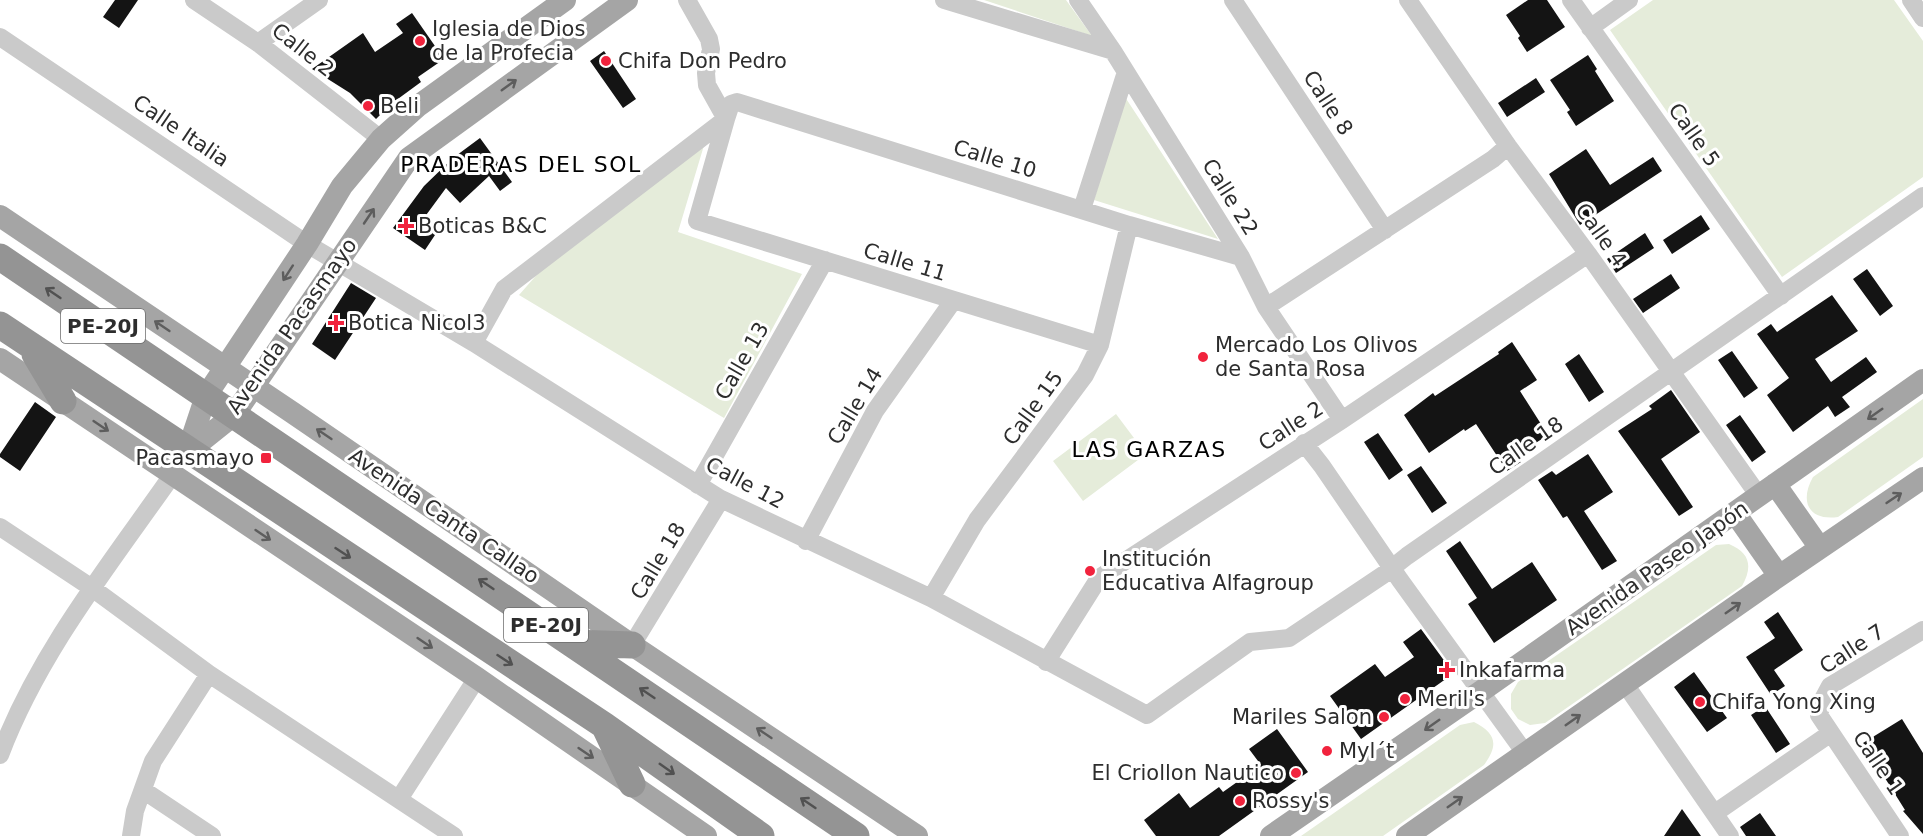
<svg xmlns="http://www.w3.org/2000/svg" width="1923" height="836" font-family="'DejaVu Sans',sans-serif">
<style>
.green{fill:#e5ecda}
.building{fill:#141414}
.lines{fill:none;stroke-linecap:round;stroke-linejoin:round}
.minor{stroke:#cacaca;stroke-width:18}
.major{stroke:#a5a5a5;stroke-width:22}
.highway{stroke:#949494;stroke-width:27}
.oneway{stroke:#5d5d5d}
.oneway2{stroke:#515151}
.poi-dot{fill:#f1233d;stroke:#fff;stroke-width:2}
.labels{text-anchor:middle;dominant-baseline:central;stroke-width:6;stroke-linejoin:round;paint-order:stroke}
.shield{fill:#fff;stroke:#6c6c6c;stroke-width:1.5}
.shield-label{font-size:20px;font-weight:bold;fill:#2d2d2d}
.poi-label{font-size:21px;fill:#2d2d2d;stroke:#fff;text-anchor:start}
.street-label{font-size:21px;fill:#2d2d2d;stroke:#fff}
.neighbourhood-label{font-size:22px;letter-spacing:1.5px;fill:#000;stroke:#fff}
</style>
<rect width="100%" height="100%" fill="#fff"/>
<!-- green -->
<path class="green" d="M984 0H1066L1092 36Z
M1653 0H1894L1923 41V177L1782 277 1610 30Z
M1125 97 1218 239 1094 200Z
M705 142 678 232 802 274 724 418 519 295 541 270Z
M1923 399V457L1838 517C1809 521 1799 502 1813 477Z
M1116 414 1146 454 1083 501 1053 461Z
M1729 544C1750 553 1753 566 1742 586L1545 723 1530 725 1518 719 1511 709V694L1518 682 1716 545Z
M1474 722C1496 733 1499 745 1484 765L1383 836H1301L1460 725Z"/>
<!-- building -->
<path class="building" d="M115 0H138L119 28 103 17Z
M1528 0H1547L1565 27 1527 52 1518 38 1520 36 1506 15Z
M412 13 444 59 418 77 421 82 391 104 376 119 350 93 312 69 363 33 375 52 403 33 396 24Z
M604 51 636 99 623 108 590 61Z
M1588 55 1597 69 1595 71 1614 101 1576 126 1567 112 1570 110 1550 80Z
M1536 78 1545 92 1507 117 1498 103Z
M480 138 512 182 500 191 489 176 460 203 446 188 421 222 437 232 425 250 393 228 424 186 453 158Z
M1586 149 1610 185 1653 157 1662 171 1580 225 1549 174Z
M1701 215 1710 229 1672 254 1663 240Z
M1645 233 1654 248 1616 273 1607 259Z
M1867 269 1893 306 1880 316 1853 279Z
M1671 274 1680 288 1643 313 1633 299Z
M351 283 376 298 335 360 312 344Z
M1832 295 1858 331 1815 359 1831 382 1866 357 1877 372 1842 397 1850 407 1835 417 1828 406 1793 432 1767 395 1789 378 1757 334 1771 324 1777 332Z
M1512 342 1537 380 1520 391 1548 435 1517 455 1521 462 1507 471 1476 424 1465 431 1464 429 1429 453 1404 415 1433 393 1435 396 1499 354 1498 352Z
M1732 351 1758 388 1744 398 1718 360Z
M1579 354 1604 392 1589 402 1565 364Z
M1671 390 1700 432 1661 459 1693 507 1679 516 1618 431 1652 409 1649 406Z
M35 402 56 417 20 471 0 457V454Z
M1740 415 1766 452 1752 462 1726 425Z
M1378 433 1403 470 1389 480 1364 442Z
M1588 454 1613 492 1584 511 1617 561 1602 570 1567 516 1563 518 1538 480 1552 471 1556 475Z
M1421 466 1447 503 1432 513 1407 475Z
M1460 541 1492 589 1532 562 1557 600 1494 643 1468 604 1477 598 1446 551Z
M1778 612 1803 650 1774 670 1785 686 1771 695 1746 657 1775 638 1764 622Z
M1421 629 1451 670 1450 676 1361 739 1330 696 1375 664 1385 677 1414 657 1403 642Z
M1694 672 1727 718 1707 732 1674 687Z
M1765 706 1790 744 1776 753 1751 715Z
M1902 719 1923 753V834L1903 811 1905 810 1863 743Z
M1277 729 1308 772 1219 836H1156L1144 820 1179 793 1190 808 1219 787 1223 792 1261 765 1249 749Z
M1682 809 1701 836H1664Z
M1760 813 1776 836H1746L1740 827Z"/>
<g class="lines">
<!-- minor -->
<path class="minor" d="M194 0 258 43 381 139
M687 0 709 39 711 49 706 73 707 85 726 119 697 221 1100 345
M944 0 1113 51
M1078 0 1113 51 1241 257 1266 307 1342 420
M1233 0 1385 230
M1408 0 1508 146 1588 254 1759 496
M1571 0 1781 296
M1911 0 1923 18
M1590 28 1629 0
M0 37 307 244 474 343 721 499 931 598 1147 715 1250 642 1289 638 1383 575 1407 556 1923 196
M258 43 319 0
M1082 209 1126 72
M1266 307 1493 159 1508 146
M474 343 504 289 726 119 731 104 737 102 1129 225 1241 257
M1304 443 1322 466 1400 580 1525 753
M698 485 825 260
M0 527 92 588 209 674 454 836
M806 541 875 411 953 301
M931 598 977 520 1085 375 1100 345 1129 225
M632 645 721 499
M1046 662 1099 578 1342 420 1588 254
M1625 684 1730 836
M0 755C39 652 110 564 173 474
M143 790 212 836
M399 799 477 678
M1715 813 1831 733
M131 836 135 811 153 761 209 674
M1900 836 1819 715 1823 699 1830 686 1923 630"/>
<!-- major -->
<path class="major" d="M0 216 293 413 632 645 917 836
M0 359 477 678 706 836
M189 451 234 415 409 158 627 0
M187 453 206 396 307 244 342 186 381 139 418 106 565 0
M1775 484 1820 548
M1735 513 1779 576
M1271 836 1480 692 1923 380
M1407 836 1779 576 1923 478"/>
<!-- highway -->
<path class="highway" d="M0 257 856 836
M0 325 605 726 761 836
M35 354 63 401
M573 643 632 645
M605 727 632 784"/>
</g>
<!-- one-way arrows -->
<defs><path id="oneway-shaft" d="M-6 0H5M1.5-3L5.5 0L1.5 3" fill="none" stroke-width="1.6" stroke-linecap="round" stroke-linejoin="round" transform="scale(1.5)"/></defs>
<g class="oneway">
<use href="#oneway-shaft" transform="translate(509 85) rotate(-36)"/>
<use href="#oneway-shaft" transform="translate(369 216) rotate(-56)"/>
<use href="#oneway-shaft" transform="translate(288 273) rotate(123)"/>
<use href="#oneway-shaft" transform="translate(162 326) rotate(-146)"/>
<use href="#oneway-shaft" transform="translate(1875 414) rotate(145)"/>
<use href="#oneway-shaft" transform="translate(101 426) rotate(34)"/>
<use href="#oneway-shaft" transform="translate(324 434) rotate(-146)"/>
<use href="#oneway-shaft" transform="translate(1894 498) rotate(-34)"/>
<use href="#oneway-shaft" transform="translate(263 535) rotate(34)"/>
<use href="#oneway-shaft" transform="translate(1733 608) rotate(-35)"/>
<use href="#oneway-shaft" transform="translate(425 643) rotate(34)"/>
<use href="#oneway-shaft" transform="translate(1573 720) rotate(-35)"/>
<use href="#oneway-shaft" transform="translate(1432 725) rotate(145)"/>
<use href="#oneway-shaft" transform="translate(764 733) rotate(-146)"/>
<use href="#oneway-shaft" transform="translate(586 753) rotate(34)"/>
<use href="#oneway-shaft" transform="translate(1455 802) rotate(-35)"/>
</g>
<g class="oneway2">
<use href="#oneway-shaft" transform="translate(53 293) rotate(-146)"/>
<use href="#oneway-shaft" transform="translate(343 553) rotate(33)"/>
<use href="#oneway-shaft" transform="translate(486 584) rotate(-146)"/>
<use href="#oneway-shaft" transform="translate(505 660) rotate(33)"/>
<use href="#oneway-shaft" transform="translate(647 693) rotate(-146)"/>
<use href="#oneway-shaft" transform="translate(667 769) rotate(35)"/>
<use href="#oneway-shaft" transform="translate(808 803) rotate(-146)"/>
</g>
<!-- markers -->
<g class="poi-dot">
<circle cx="420" cy="41" r="6"/>
<circle cx="606" cy="61" r="6"/>
<circle cx="368" cy="106" r="6"/>
<path d="M403 217h6v6h6v6h-6v6h-6v-6h-6v-6h6z"/>
<path d="M333 314h6v6h6v6h-6v6h-6v-6h-6v-6h6z"/>
<circle cx="1203" cy="357" r="6"/>
<rect x="260" y="452" width="12" height="12" rx="3"/>
<circle cx="1090" cy="571" r="6"/>
<path d="M1444 661h6v6h6v6h-6v6h-6v-6h-6v-6h6z"/>
<circle cx="1405" cy="699" r="6"/>
<circle cx="1700" cy="702" r="6"/>
<circle cx="1384" cy="717" r="6"/>
<circle cx="1327" cy="751" r="6"/>
<circle cx="1296" cy="773" r="6"/>
<circle cx="1240" cy="801" r="6"/>
</g>
<g class="labels">
<!-- shield labels -->
<g class="shield">
<rect x="61" y="309" width="84" height="34" rx="4.5"/>
<rect x="504" y="608" width="84" height="34" rx="4.5"/>
</g>
<g class="shield-label">
<text x="103" y="326">PE-20J</text>
<text x="546" y="625">PE-20J</text>
</g>
<!-- poi labels -->
<g class="poi-label">
<text x="432" y="29">Iglesia de Dios<tspan x="432" dy="24">de la Profecia</tspan></text>
<text x="618" y="61">Chifa Don Pedro</text>
<text x="380" y="106">Beli</text>
<text x="418" y="226">Boticas B&amp;C</text>
<text x="348" y="323">Botica Nicol3</text>
<text x="1215" y="345">Mercado Los Olivos<tspan x="1215" dy="24">de Santa Rosa</tspan></text>
<text x="254" y="458" text-anchor="end">Pacasmayo</text>
<text x="1102" y="559">Institución<tspan x="1102" dy="24">Educativa Alfagroup</tspan></text>
<text x="1459" y="670">Inkafarma</text>
<text x="1417" y="699">Meril's</text>
<text x="1712" y="702">Chifa Yong Xing</text>
<text x="1372" y="717" text-anchor="end">Mariles Salon</text>
<text x="1339" y="751">Myl´t</text>
<text x="1284" y="773" text-anchor="end">El Criollon Nautico</text>
<text x="1252" y="801">Rossy's</text>
</g>
<!-- street labels -->
<g class="street-label">
<text transform="translate(303 50) rotate(38)">Calle 2</text>
<text transform="translate(1328 103) rotate(57)">Calle 8</text>
<text transform="translate(181 131) rotate(34)">Calle Italia</text>
<text transform="translate(1694 135) rotate(55)">Calle 5</text>
<text transform="translate(995 159) rotate(17)">Calle 10</text>
<text transform="translate(1230 197) rotate(58)">Calle 22</text>
<text transform="translate(1601 235) rotate(55)">Calle 4</text>
<text transform="translate(905 262) rotate(17)">Calle 11</text>
<text transform="translate(292 326) rotate(-55)">Avenida Pacasmayo</text>
<text transform="translate(742 361) rotate(-60)">Calle 13</text>
<text transform="translate(855 406) rotate(-59)">Calle 14</text>
<text transform="translate(1033 408) rotate(-54)">Calle 15</text>
<text transform="translate(1291 426) rotate(-33)">Calle 2</text>
<text transform="translate(1526 446) rotate(-35)">Calle 18</text>
<text transform="translate(745 483) rotate(28)">Calle 12</text>
<text transform="translate(444 516) rotate(34)">Avenida Canta Callao</text>
<text transform="translate(658 561) rotate(-59)">Calle 18</text>
<text transform="translate(1657 568) rotate(-35)">Avenida Paseo Japón</text>
<text transform="translate(1852 649) rotate(-33)">Calle 7</text>
<text transform="translate(1878 763) rotate(56)">Calle 1</text>
</g>
<!-- neighbourhood labels -->
<g class="neighbourhood-label">
<text x="521" y="164">PRADERAS DEL SOL</text>
<text x="1149" y="449">LAS GARZAS</text>
</g>
</g>
</svg>
